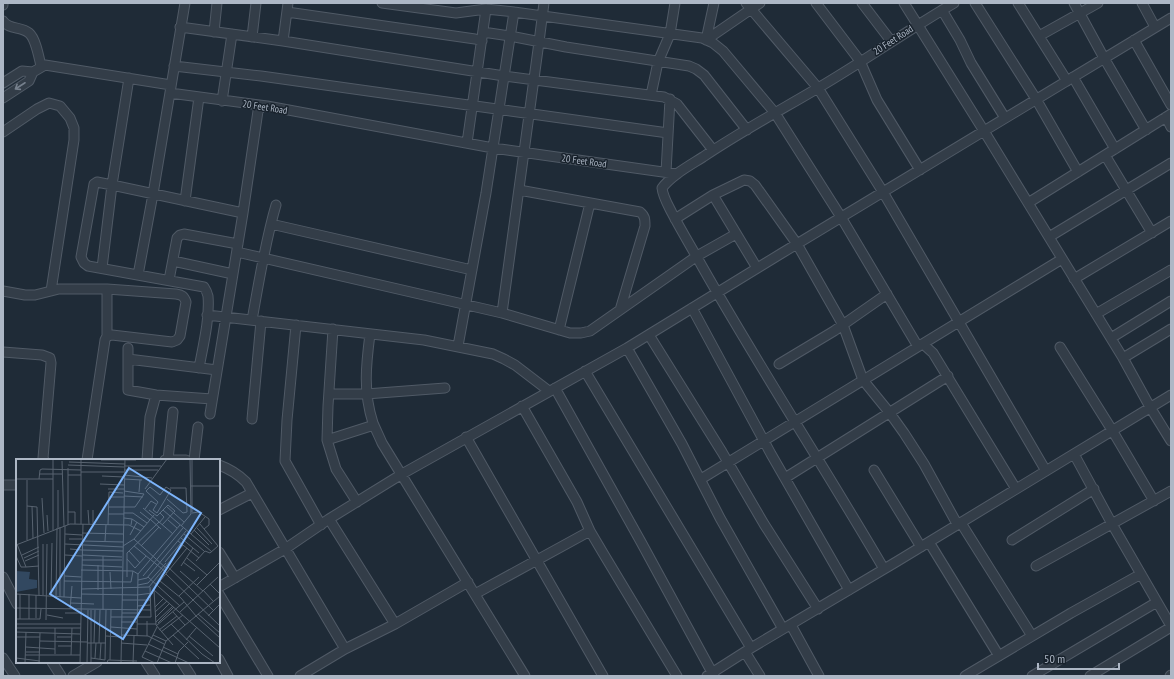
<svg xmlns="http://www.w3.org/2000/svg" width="1174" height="679" font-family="'PT Sans Narrow',sans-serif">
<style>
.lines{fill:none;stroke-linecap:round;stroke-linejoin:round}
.minor-casing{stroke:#505a66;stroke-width:11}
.minor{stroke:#333d48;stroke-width:9}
.oneway{stroke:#76808d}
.labels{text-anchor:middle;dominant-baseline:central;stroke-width:3;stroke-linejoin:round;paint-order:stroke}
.street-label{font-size:10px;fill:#adb7c5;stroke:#18222c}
.inset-road{fill:none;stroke:#586370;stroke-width:1}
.view{fill:#7cb4fb;fill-opacity:0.15;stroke:#7cb4fb;stroke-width:2}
.inset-edge{fill:none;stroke:#adb7c5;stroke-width:2}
</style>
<rect width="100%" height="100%" fill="#1f2b37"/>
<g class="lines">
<!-- minor casing -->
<g class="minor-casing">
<path id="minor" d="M382 3 456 13 486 9 514 12 702 38 713 43 723 51 775 113 841 217 917 345 923 344 933 353 1016 489
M746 3 818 88 883 192 1046 471
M816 3 860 61 877 100 920 170
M862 3 891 41
M904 3 984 131 1123 358 1150 407 1171 441
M975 3 1036 99 1078 172
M1018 3 1067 81
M1074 3 1104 58 1146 130
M1142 3 1155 27
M3 5V3
M942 10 960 40 971 63 1005 118
M287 12 475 39 482 41
M3 21C9 30 21 26 29 33 36 39 39 58 41 66
M180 27 283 41 504 76 664 97 677 104 713 150
M214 32 217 3
M483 32 510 36 566 47 689 66 696 69 704 75 747 130
M1039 36 1098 3
M252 37 256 3
M706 40 760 3
M706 40 714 3
M1134 40 1171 105
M283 41 288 3
M174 66 261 76 668 133
M1073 77 1115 149
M3 83 22 71 33 72
M170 93 267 106 493 148 677 174
M651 95 658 62 670 34 675 3
M3 98 29 81 33 72 45 65 171 85
M222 101 232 34
M1166 117 1171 127
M3 132 37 109 49 103 60 106 70 118 74 128V140L51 291
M467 143 486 9
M1105 155 1152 233
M666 172 670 99
M519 190 640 212C645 216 645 219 645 226L620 310
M713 195 757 268
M185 201 199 97
M1028 203 1171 114
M675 219 713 195 744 180 750 181 755 185 797 244 843 325 863 380 889 412 904 433 924 464 956 522 961 523 1032 636
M271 224 472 270
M1049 237 1171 163
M237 252 502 313 570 333H581L590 331 697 256 736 234
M173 261 233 274
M102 268 112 185 129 78
M138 275 153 194 185 3
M1074 279 1171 221
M169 280 177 238 180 235 184 234 238 244
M107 289V336
M3 291 25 295H35L59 289H107L176 294C182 295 184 296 186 302L180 336 177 340 172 342 112 335 107 336 105 340 87 460
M692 308 771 454 849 590
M502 313 539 42 544 3
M1096 314 1171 270
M207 315 424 340 493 354 504 359 515 365 549 391
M252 320C259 282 265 242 276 205
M296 325 287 420 285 461 321 525
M559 330 590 203
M370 334C366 365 363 392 373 423 376 430 379 436 382 443L525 676
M649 335 722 452 764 524 818 609
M1111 338 1171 301
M458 346 486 193 514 12
M1060 347 1112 430 1154 501
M128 348V390L156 395 212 399
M627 348 682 444 720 518 783 629
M3 352 42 355 50 358 51 363 43 458 44 460
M1123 358 1171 329
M128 359 217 370
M779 364 834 331 887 294
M199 368C203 346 210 318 208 296 207 292 206 290 204 287L88 266 84 263 81 257 94 184 97 182 112 185 243 213
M585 371 751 648
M555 388 641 542 714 676
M329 394H366L445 388
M522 406 577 502 590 531 603 553 677 676
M210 414 243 213 258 111 262 106
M252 419 261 321
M466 437 603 676
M327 440 328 406 333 329
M1074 454 1112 524 1171 626
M147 460 150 417 156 395
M165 460H186
M168 460 173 412
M194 460 198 427
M219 465C230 469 238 474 246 482L345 649
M874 470 921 547
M785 478 948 376
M701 479 1062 259
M3 485H17
M357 502 336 469 327 440 374 425
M219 510 252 493
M329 519 395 624
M1012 540 1094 489
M929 542 999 656
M219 552 235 578
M1036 566 1171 491
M884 569C825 468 761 370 703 268 693 250 682 232 672 213 668 205 663 197 662 188 672 175 689 166 703 157 740 132 779 111 818 88 864 61 908 30 954 3
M3 577 17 604
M219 587 285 549 329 519 402 474 627 348 782 253 1171 18
M219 594 268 676
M475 594 590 531
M791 625 819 676
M745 652 760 676
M3 658 15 676
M219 659 228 676
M52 662 61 676
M146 662 155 676
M182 662 191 676
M73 676 97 662
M300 676 345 649 395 624 468 582
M707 676 751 648 896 562 1171 395
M965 676 1071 613 1141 574
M1032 676 1157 602
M1090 676 1171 627
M1170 676 1171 675"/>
</g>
<!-- minor -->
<use href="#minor" class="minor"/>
</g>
<!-- one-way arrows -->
<defs><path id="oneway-shaft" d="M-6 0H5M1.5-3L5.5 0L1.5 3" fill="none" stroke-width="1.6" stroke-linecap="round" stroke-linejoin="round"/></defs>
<use class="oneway" href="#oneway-shaft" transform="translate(20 86) rotate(147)"/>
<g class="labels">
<!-- street labels -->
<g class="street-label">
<text transform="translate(893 40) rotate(-33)">20 Feet Road</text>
<text transform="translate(265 107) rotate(9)">20 Feet Road</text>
<text transform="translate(584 161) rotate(8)">20 Feet Road</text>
</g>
</g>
<!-- overview -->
<g transform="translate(16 459)">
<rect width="204" height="204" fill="#1f2b37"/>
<path d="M0 112 14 113 13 120 21 121V129L0 133Z" fill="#324860"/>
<path class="inset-road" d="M37 0V71M85 1H120M46 2 48 67M53 3 109 5M52 6 108 8M108 7H145M108 11H142M65 13H108M24 15H46M52 16H65M108 16 136 19M86 17 108 18M0 20H37M23 20 24 11 26 10 65 11M108 20 126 21M84 25 108 26M175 27H204M134 28 144 36 150 28 155 31 141 54 137 51 142 43 130 32ZM92 30H108M129 30 151 0M123 33 124 21M108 37 127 38M93 38H108M26 39 28 74M151 40 167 54 171 53 170 29H154M11 47 21 48 23 136M16 47 17 79M150 47 168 63M93 48H119L128 35 108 32M127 49 157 75M129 50 135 42 140 45M72 51 73 65M77 51V65M133 51 141 57 152 46 159 52 146 66M147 51 196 93M52 53H59V65M124 53 134 61M176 53V0M108 54H117L131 64M176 54 183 53 193 60V66L188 70M92 55H108M31 56 32 72M108 59 116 60 115 66M116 60 128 68M134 60 145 70M152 61 161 69M143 64 148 58 144 54M65 65V0M52 66V9M92 66 93 33 107 34M165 67 175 55 174 0M42 69V31M181 69 196 85M178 71 193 86M66 74 107 75M49 75 66 76M168 75 188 92M175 75 189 58M114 76 121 63M165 79 183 94M53 80H66M118 80 150 109M11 81V21M66 82 107 83M89 82 90 66M162 82 183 99M49 85 107 88M0 86 54 65 113 66 125 72M107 87 118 80 138 56M118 87 151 114M125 87 143 68M54 90 66 91M66 91 107 92M113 92 124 104M6 96 23 88M49 96 66 97M66 96 106 98M0 97 5 108H10L1 85M8 99 23 92M171 99 191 116M111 100 119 109 130 97M66 101H106M9 102 23 96M180 102 189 92 194 94 202 87 184 65M149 103 165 84M167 103 179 112M66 106 106 108M151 107 197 151M165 107 177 89M10 108 23 107M65 111 117 112 122 115M164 112 187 132M94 113 95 130M150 115 204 167M49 117 65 118M127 117 167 69M111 118V94L143 63M132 118 164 147M122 121 131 119 170 72M48 122 115 123 117 112M144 122 165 139 180 157 204 179M194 125 204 135M122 126 132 124 150 104M181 126 204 103M140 127 171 89M65 130 133 128 167 86M82 131V106M138 131 204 189M138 131 140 166 157 186M187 131 197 142M0 135 65 139M13 135V160M65 135 121 136 137 134M27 136V85M35 137 36 84M163 137 183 118M40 138 41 69M44 138V68M48 138 49 67M106 141H135M55 144 78 145M121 147 134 146M139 148 148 139M0 149 135 151M54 150 56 127M87 151V97M139 153 151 142M157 153 169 166M164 153 202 118M49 154H65M106 154H121M182 155 204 174M31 156 47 159M192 157 204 145M95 158H135L134 128M20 159V136M139 159 154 144M0 160H24L25 150M4 160V135M30 161 31 85M131 162V177M105 163H121M140 163 157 147M142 164 158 148M0 165H65M121 165H140M155 165 186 195 199 204M140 167 168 143M95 168 121 170M0 169H65M143 171 161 157M0 173 64 175M145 173 167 156M105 176 132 177 148 185M137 176 150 182M157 176 183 200M90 177 105 178M121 177 122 115 164 66M173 177 197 197M0 178H24M41 178H55M170 181 181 168M24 182 71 183M71 184H90M78 184 79 151M83 184 84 151M105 184 131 186M132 185 173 204M42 187H55M10 188 39 190M147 188 162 195M129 192 156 204M10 193H24M39 195V169M9 196H64M55 196 56 169M0 199 24 202M75 199 89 201 90 151M79 199 80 184M84 200 85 184M94 201 95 151M9 204 10 173M23 204 24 174M64 204 67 65M71 204 72 151M75 204V151M91 204 92 201 121 202M105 204 109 0M117 204 118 177M139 204 126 198 141 168M141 204 150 182 204 137M159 204 163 192 172 183"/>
<path class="view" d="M113 9 185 54 107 180 34 135Z"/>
<rect width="204" height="204" class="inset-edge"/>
</g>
<!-- border -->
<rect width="1174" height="679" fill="none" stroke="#adb7c5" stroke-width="8"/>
<!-- scale -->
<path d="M1038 663v6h81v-6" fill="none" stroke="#adb7c5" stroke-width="2"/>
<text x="1044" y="663" font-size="12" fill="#adb7c5" stroke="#18222c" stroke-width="3" paint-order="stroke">50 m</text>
</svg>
